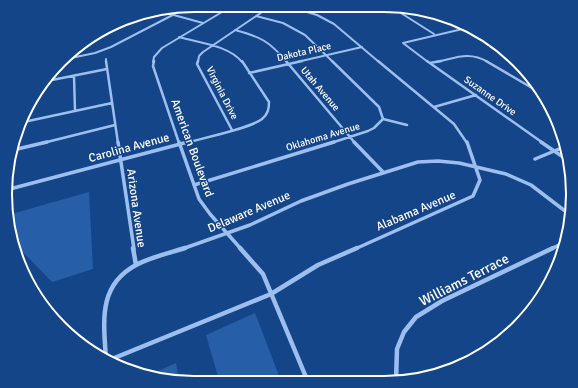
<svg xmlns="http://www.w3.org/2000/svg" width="578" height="388" font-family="Signika,sans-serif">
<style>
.green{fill:#275ea8}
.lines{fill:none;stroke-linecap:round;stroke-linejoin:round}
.street-far3{stroke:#9cbfef;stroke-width:2}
.street-far2{stroke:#9cbfef;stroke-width:2.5}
.street-far1{stroke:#9cbfef;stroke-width:3.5}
.street{stroke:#9cbfef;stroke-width:4.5}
.labels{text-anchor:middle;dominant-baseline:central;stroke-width:3;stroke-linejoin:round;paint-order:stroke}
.far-street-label{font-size:10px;fill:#fff;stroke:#154589}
.street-label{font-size:12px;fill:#fff;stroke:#154589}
.near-street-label{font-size:14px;fill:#fff;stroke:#154589}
.rim{fill:none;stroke:#fff;stroke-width:2}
</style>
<rect width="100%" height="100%" fill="#154589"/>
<!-- green -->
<path class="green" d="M89 192 93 269 52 282 12 241 9 231 8 215Z
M255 313 281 381 219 380 206 335Z
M176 363 179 380 157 379 147 376Z"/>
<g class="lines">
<!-- street-far3 -->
<path class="street-far3" d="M287 6 317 15 334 24 379 62
M393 8 434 34
M303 10 309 7
M159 11 203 23
M256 16 283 23 305 35 333 62
M451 19 484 36
M235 30C261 37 269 41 287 62
M179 37C199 43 228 45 242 62
M66 59 95 53 111 47 192 5
M106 59V62
M153 62 154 57 162 48 232 6
M198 62 199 56 203 52 271 6
M297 62 362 47
M428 62 403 43 471 27
M436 62C456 58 469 51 488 62"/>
<!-- street-far2 -->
<path class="street-far2" d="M106 61 118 143
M154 61 153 66 179 143
M198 61 197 64 232 130
M286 61 355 143
M378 61 454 124 467 143
M427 61 543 143
M486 61 539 92
M430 63 441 61
M249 73 302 61
M74 76 75 111
M42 82 107 69
M434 107 476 95
M383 119 407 125
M19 123 112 103
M43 143 115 125
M185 143C203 138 249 129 262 119 268 114 269 109 269 102L242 61
M331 143 368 131 374 128 383 119 379 107 332 61"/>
<!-- street-far1 -->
<path class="street-far1" d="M118 142 134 249
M179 142 199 199 210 214 241 249
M354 142 383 172
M541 142 566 159
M13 150 47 142
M535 159 564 147
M5 182 6 179
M194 185 334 142
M6 190 188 142
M182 249 250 225 301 201 348 184 418 162 438 161 459 163 506 174 531 185 569 214
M355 249 473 196 480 180 467 142
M551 249 563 243"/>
<!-- street -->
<path class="street" d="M133 248 136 265
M240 248 263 274 308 382
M106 360C104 323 97 286 136 265 151 257 169 253 185 248
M107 361 271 294 318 265 357 248
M396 381 397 349 404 332 416 317 442 301 553 248
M344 382 366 381 372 383"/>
</g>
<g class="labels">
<!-- far-street labels -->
<g class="far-street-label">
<text transform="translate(304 52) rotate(-13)">Dakota Place</text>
<text transform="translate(320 89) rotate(50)">Utah Avenue</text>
<text transform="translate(222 93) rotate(63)">Virginia Drive</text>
<text transform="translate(490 96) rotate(35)">Suzanne Drive</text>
<text transform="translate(323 137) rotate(-17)">Oklahoma Avenue</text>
</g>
<!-- street labels -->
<g class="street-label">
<text transform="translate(129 148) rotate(-15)">Carolina Avenue</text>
<text transform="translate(192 148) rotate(70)">American Boulevard</text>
<text transform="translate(136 208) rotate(82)">Arizona Avenue</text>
<text transform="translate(416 211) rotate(-23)">Alabama Avenue</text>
<text transform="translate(249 212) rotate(-23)">Delaware Avenue</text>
</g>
<!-- near-street labels -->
<g class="near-street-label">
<text transform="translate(464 280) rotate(-27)">Williams Terrace</text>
</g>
</g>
<!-- crop -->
<path d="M0 0H578V388H0ZM194 12H384A182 182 0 0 1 566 194V194A182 182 0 0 1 384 376H194A182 182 0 0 1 12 194V194A182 182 0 0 1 194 12Z" fill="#154589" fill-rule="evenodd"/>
<path class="rim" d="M194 12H384A182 182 0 0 1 566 194V194A182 182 0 0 1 384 376H194A182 182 0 0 1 12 194V194A182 182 0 0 1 194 12Z"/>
</svg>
